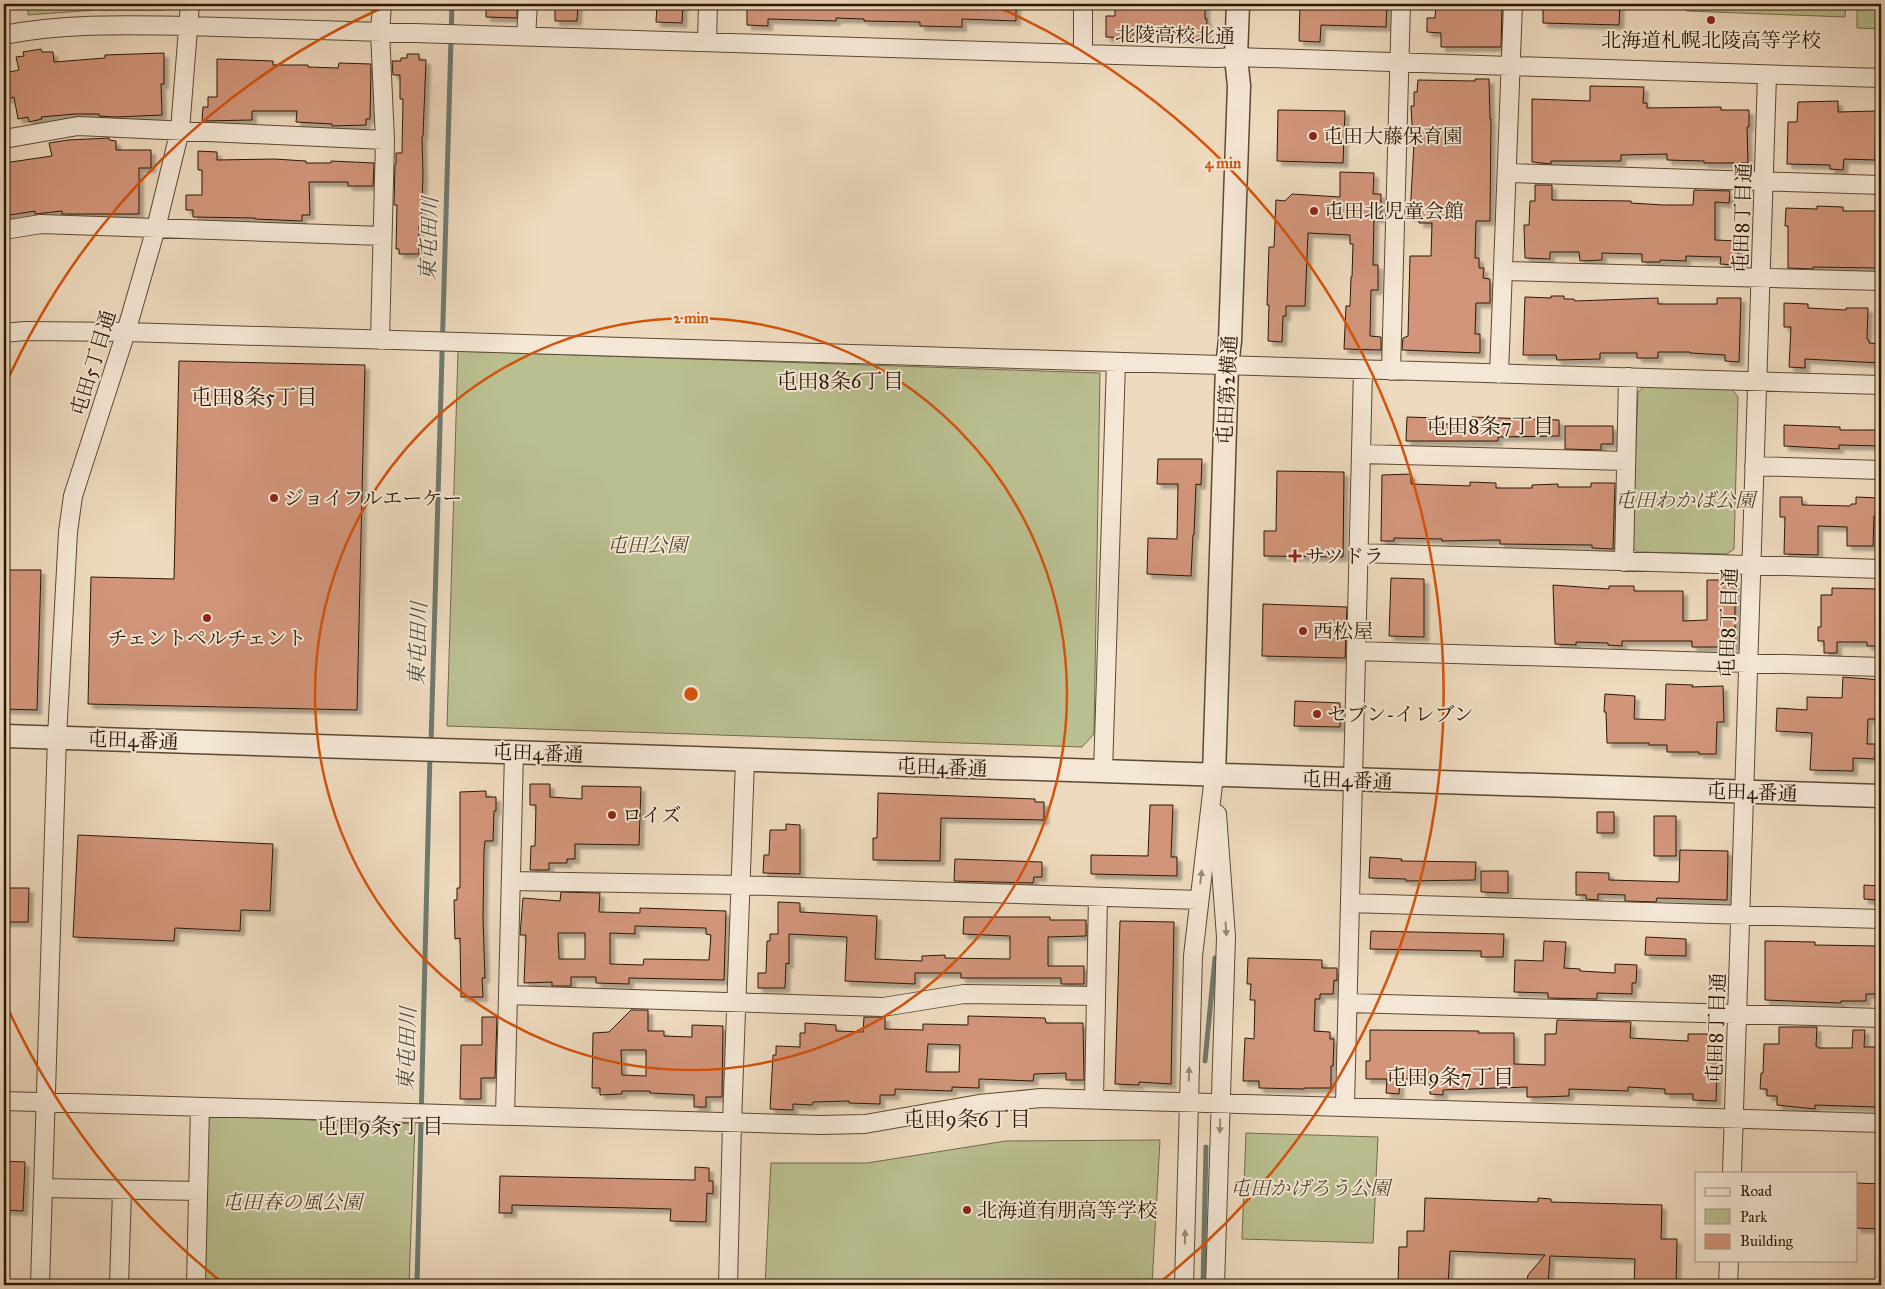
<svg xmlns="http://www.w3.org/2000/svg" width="1885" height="1289" font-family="'IM FELL Great Primer','Noto Serif JP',serif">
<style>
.green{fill:#babf90;stroke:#726b4a}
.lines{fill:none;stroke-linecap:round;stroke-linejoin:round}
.stream{stroke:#6e796f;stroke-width:5}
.building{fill:#d2957a;stroke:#2b1703;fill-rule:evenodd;filter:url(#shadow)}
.minor-casing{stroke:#5c4832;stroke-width:20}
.tertiary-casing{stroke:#5c4832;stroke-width:25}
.minor{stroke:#f4e7d5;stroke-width:18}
.tertiary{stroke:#f4e7d5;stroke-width:22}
.oneway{fill:#9a8976}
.ring{fill:none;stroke:#d5520b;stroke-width:2.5}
.poi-dot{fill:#8f2418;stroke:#f4e7d5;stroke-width:2}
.labels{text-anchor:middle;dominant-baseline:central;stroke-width:4;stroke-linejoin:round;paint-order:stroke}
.street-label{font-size:20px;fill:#2b1703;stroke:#f4e7d5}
.poi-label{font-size:20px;fill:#2b1703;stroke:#f4e7d5;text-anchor:start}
.park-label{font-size:20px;font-style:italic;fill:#56492d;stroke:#f4e7d5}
.water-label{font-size:21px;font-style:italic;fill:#525042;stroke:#f4e7d5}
.neighbourhood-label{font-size:21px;fill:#2b1703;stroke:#f4e7d5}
.centre{fill:#d5520b;stroke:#f4e7d5;stroke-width:2.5}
.ring-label{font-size:15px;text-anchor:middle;font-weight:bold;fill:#d5520b;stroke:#f4e7d5;stroke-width:4;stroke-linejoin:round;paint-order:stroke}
</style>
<defs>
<filter id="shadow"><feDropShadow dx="4.5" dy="4.5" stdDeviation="1" flood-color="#0004"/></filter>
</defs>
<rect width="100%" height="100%" fill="#eedabe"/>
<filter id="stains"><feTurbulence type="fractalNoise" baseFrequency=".004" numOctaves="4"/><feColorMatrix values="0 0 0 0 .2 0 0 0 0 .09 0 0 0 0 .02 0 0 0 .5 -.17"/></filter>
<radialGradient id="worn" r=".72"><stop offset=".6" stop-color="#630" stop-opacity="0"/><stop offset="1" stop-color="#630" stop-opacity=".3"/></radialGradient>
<!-- green -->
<path class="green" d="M28 4H171L164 10H94L28 15Z
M1687 4H1846L1845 17 1687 11Z
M1857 4H1881V29L1857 28Z
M458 351 1100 373 1094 734 1082 747 447 726Z
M1645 386 1731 388 1738 397 1734 549 1727 554 1637 552 1632 546 1638 392Z
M208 1116 415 1124 409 1285H205Z
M1246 1133 1378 1137 1373 1243 1242 1239Z
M1160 1140 1152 1285H765L771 1163H867L1006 1141Z"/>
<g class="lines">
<!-- stream -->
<path class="stream" d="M431 743 452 4
M1205 1061 1215 958
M417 1285 430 754
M1203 1285 1206 1147"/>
</g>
<!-- building -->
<path class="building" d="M486 4H517V18L486 17Z
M555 4H578L577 21H555Z
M657 4H683L682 23 656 22Z
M747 4H1016V21L962 19V27L920 26V22L864 21V19L836 18V21L768 19V26L747 25Z
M1115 4H1205V19H1207L1206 39 1181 38 1182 32 1133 31V38L1106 37V16H1115Z
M1300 4H1387L1386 27 1321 25 1320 42 1299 41Z
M1436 4H1502L1501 47H1441V33L1427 32V18H1435Z
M1543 4H1620L1619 25 1543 23Z
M41 49 42 52H53L54 62 105 58V55L164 53V84H161L162 115 116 117 99 116V114H75L41 117 42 119 29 122 28 117 18 119 14 97 7 99 4 73 19 70 16 57 24 56 23 52Z
M407 54H419V60H426L423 136H422L423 176 421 226H419V254H399V249H396L397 205H394L395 164H396V153H402L403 99H400V75H393L392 61H401V58H407Z
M217 59 273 61V65H308V67L338 68 339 63 371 64 370 119H366V125L332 126V124L296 122 297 111H252V120L202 121 203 107H208V97H217Z
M1475 79H1489L1490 119H1491L1490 221H1476L1475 258H1479V268H1484L1483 278 1490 279V303H1476L1475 334H1480V353L1402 350 1403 338 1408 336 1410 256H1431L1432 223H1419V217L1410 216 1414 143H1413L1411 106H1414V92H1417L1418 80 1475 81Z
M1590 86 1644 87 1643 103H1647V108L1721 107V110H1749V127H1747L1748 163H1704V161L1667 160V154L1621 155V161H1551V164L1532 162V99L1590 101Z
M1838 101V112L1876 111 1875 160 1844 159 1843 170 1830 169V165L1787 164 1788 122H1797L1798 102Z
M1278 110 1345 111 1343 163 1277 161Z
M109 138V140L116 141V150H151V168H139V214H62V211L35 214V211L4 216V163L52 156 49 143 68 140Z
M198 151 217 152V160L274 159 306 161V163H331V161L374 163 373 186H348V182H309L310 215H302V221L255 219V218L193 217V210H186V195H202V170H198Z
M1340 172 1374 173 1373 194H1381V218H1374L1373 265H1378V290H1371L1370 336 1381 337V350L1344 349 1346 306H1350L1351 277H1352L1353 244H1350V235L1308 233 1305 306H1286V316H1283L1282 342 1268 341 1269 305H1267L1269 247H1274L1276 200 1285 201 1292 194 1340 197Z
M1535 185H1552V200L1631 201V203L1663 205H1693L1694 190 1730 191 1729 203 1715 202V240L1739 241 1737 265 1720 264 1721 257 1686 256V261L1660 260V262H1642V254L1602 253V260L1580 261 1579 252H1550V259L1525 258 1524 225H1529L1530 201H1535Z
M1817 206 1843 207V211H1881V229L1876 230V268L1813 267V269L1788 268V226H1785L1786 208 1817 209Z
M1551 296H1564V299H1574L1575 301 1658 298V304H1717V298H1741L1739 362 1725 361V355L1690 353V352H1658V358H1637V353H1600V359L1557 360 1556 355H1523L1525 297 1551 298Z
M1784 303 1808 304V308L1846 310V308H1868L1867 339 1869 340V343L1881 344V363L1805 359V368L1789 367 1791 327H1784Z
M179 361 365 365 357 710 88 704 91 577 174 579Z
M1407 417 1437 418V424H1472V417L1559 420V436L1498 437V441H1406Z
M1784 425 1840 427V430H1881V446L1839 445V449L1784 446Z
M1565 426H1613V444H1601V450L1565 449Z
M1158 459H1202L1201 485 1196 484 1194 535H1193L1191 576 1147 574 1148 538 1177 539 1178 484H1157Z
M1277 471 1344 472 1343 557 1264 556V531H1276Z
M1411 474V484L1470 486V482L1496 483V488H1532V485L1558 484V487H1591V483H1615L1613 549 1592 548V545L1500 544V540L1442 541V539L1394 538V541H1381L1382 475Z
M1780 497H1802V505L1850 506 1851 504H1856V497L1878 498 1877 516H1874L1873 546H1847V527L1818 526V555L1784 554 1785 517H1780Z
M4 570H41L37 710 4 709Z
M1391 578 1424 579V637L1389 636Z
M1707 580H1735V647H1692V641H1622V646L1608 645V643L1576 642V645L1555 644 1553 585 1609 589V586H1634V591H1683V621L1707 620Z
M1832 588 1879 589V596H1881V646H1867V642H1837V653H1824V641H1818V627H1821V595H1832Z
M1263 604 1347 607 1345 658 1262 656Z
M1843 677 1881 680 1879 719H1868L1867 744H1875V759L1853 758V771L1810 770 1812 733 1776 731 1777 708 1807 710V697L1842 698Z
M1666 684 1693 685 1692 687 1723 686 1724 722H1717L1716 754H1699V752H1667V745H1649V743H1607L1606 712H1604L1605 694 1635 696 1634 719 1665 720Z
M1295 701 1340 703V727L1294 726Z
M530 784H550V797L582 799V786L641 787 639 845 575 844V859H567V863H549V870H530L531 846H535L536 805H530Z
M486 791V797H496V811H494L493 841H485L484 851 483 919 485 978H482L483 997H461L460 938 455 939 454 900H457V888H460V792Z
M878 793 1035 799V802H1044V820L941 818 940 861 873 860V838H877Z
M1150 805H1173L1171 857H1177V876L1091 874V855L1148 856Z
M1597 812H1614V833H1597Z
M1654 816H1676V856H1654Z
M786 824 800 825V874L763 873 764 855H769L770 830H786Z
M78 835 273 844 270 911 241 910 240 931 175 928 174 941 73 937Z
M1680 850 1728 851 1727 900 1657 898 1656 902 1625 901V895L1598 894V900L1586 899V895H1576V872L1609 873V880L1679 882Z
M1370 857 1402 859 1401 861 1476 862 1475 880 1406 881V879L1369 878Z
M955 859 1042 862V877H1034L1033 883 954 881Z
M1481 871H1508V893L1481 892Z
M1864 885 1879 886 1878 900 1864 899Z
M4 888H29L28 922H4Z
M561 892 600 893 599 912 640 913V908L726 911 724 980 629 978V984L596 983V977H571V986H552V982L524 983 526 935H520L523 898 560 901ZM635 926 706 928V934L711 935 709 960 644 959 643 965 610 964V933L635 934ZM558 933H585V959H559Z
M778 902 800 903V912L877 916 875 959 922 961V956L945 955V958L1010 959V936L963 934 964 917H1050V920H1086V936L1048 937V966H1084V984H1061V978H961V973H915V984L845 981 847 937 789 934V964L786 963 785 988H758V973H766L767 941H770V934H778Z
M1120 921 1174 922 1171 1084 1139 1082V1085L1115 1084Z
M1371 931 1504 934 1503 957H1481V951L1370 949Z
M1646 937 1686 939V956L1645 955Z
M1544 941 1566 942 1564 968 1580 969V971L1615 973V964L1637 965 1636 983H1632V994L1597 993V999L1548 998V993L1514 992 1515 960 1543 961Z
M1765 941 1815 942V945L1880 946 1878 994H1866V1001H1841V1003L1765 1000Z
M1248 958 1322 960V968H1337V981L1334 980 1333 994H1320V999H1315V1005L1314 1031 1330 1032V1039H1334L1333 1066H1331V1088H1304V1089L1259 1088V1081H1243L1245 1038 1254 1039 1255 1000H1250L1251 984H1247Z
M631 1010H648V1031H664V1036L692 1037V1025L723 1026 722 1097H706V1107H694V1095L650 1093V1091H622V1094L600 1095V1088H592L593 1033 609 1032ZM621 1050H646V1076L622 1075Z
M968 1016 1045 1018 1046 1023H1083L1084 1080H1066V1073L1034 1074 1033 1081 979 1079V1088L952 1087V1091L895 1089V1095H880V1104L849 1103V1101L813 1102 812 1105 793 1104V1110L770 1109 773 1055H776V1046L800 1047V1033H805V1023L836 1025V1031L863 1032 864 1017H885V1029L923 1030V1024L968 1025ZM928 1044 960 1045 959 1072H926Z
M482 1017H497L495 1078H481V1099H460L461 1045H482Z
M1557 1020 1631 1022 1630 1038 1688 1041V1034H1718L1716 1101 1693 1100V1094H1665V1089L1628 1087V1091L1569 1089V1096L1541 1097H1527V1087L1443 1090V1095L1430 1094V1079H1400L1399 1094 1386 1093 1387 1079H1366V1061H1370V1030L1479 1031 1478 1033H1514V1064L1545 1065V1034H1556Z
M1779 1027H1817L1816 1046 1819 1048H1852L1853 1030H1865L1864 1047H1881V1065H1878L1877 1107 1815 1105V1109L1777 1105V1096H1767V1089H1760L1761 1073H1763L1764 1044H1779Z
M4 1161 25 1162 23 1211 4 1210Z
M695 1167 709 1168V1181H713V1194L707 1193 706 1222 670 1221 671 1209 512 1205V1213H499L500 1176 693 1180H695Z
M1856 1183 1881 1184V1229L1856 1228Z
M1425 1198 1538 1202V1198L1551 1199V1202L1662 1205 1661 1239H1677L1676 1285H1634L1635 1259 1550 1256 1548 1285H1526L1528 1275 1545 1255 1450 1251 1448 1285H1398L1399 1247H1407V1231H1424Z"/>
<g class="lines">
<!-- minor casing -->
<g class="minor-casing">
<path id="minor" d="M4 35C65 23 127 25 188 26L1083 54 1217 58 1236 57 1881 78
M526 36 528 4
M707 42 708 4
M1083 54V4
M4 139 78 126 385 140
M1507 173 1881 185
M4 230 41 224 382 236
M1503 271 1881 281
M4 333 25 331 126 332 1881 385
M380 340 385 140 380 32 382 4
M1391 371 1401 4
M1499 374 1513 4
M1361 454 1626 461
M1754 466 1881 470
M1359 553 1881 569
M1624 562 1628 377
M1356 651 1881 667
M1103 772 1116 362
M511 881 741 885 1199 900
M1350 903 1881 919
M508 995 883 1007 964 994 1096 996
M1348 1003 1881 1018
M1094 1099 1098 897
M4 1101 820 1125 865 1124 979 1104 1041 1098 1881 1123
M1345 1106 1363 370
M505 1116 514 753
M1732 1173 1767 75
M43 1188 198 1191
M40 1285 57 737 68 532 73 496 126 332 156 228 180 130 190 4
M119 1285 122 1191
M196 1285 200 1107
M728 1285 732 1123 745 760
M1184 1285 1193 956 1214 776
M1215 1285 1226 937 1217 814
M1728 1285 1729 1260"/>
</g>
<!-- tertiary casing -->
<g class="tertiary-casing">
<path id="tertiary" d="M4 736 1881 796
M1214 776 1227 366 1230 341 1239 86 1236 57 1238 4"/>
</g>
<!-- minor -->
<use href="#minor" class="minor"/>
<!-- tertiary -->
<use href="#tertiary" class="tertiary"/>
</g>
<!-- one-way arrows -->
<defs><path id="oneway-solid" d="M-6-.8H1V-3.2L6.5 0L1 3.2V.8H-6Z" transform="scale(1.25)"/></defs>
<g class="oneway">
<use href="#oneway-solid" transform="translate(1201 877) rotate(-83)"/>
<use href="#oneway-solid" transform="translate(1226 929) rotate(86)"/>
<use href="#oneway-solid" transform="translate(1189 1074) rotate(-88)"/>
<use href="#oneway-solid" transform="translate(1220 1126) rotate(92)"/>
<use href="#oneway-solid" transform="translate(1185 1237) rotate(-89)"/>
</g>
<!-- distance rings -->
<g class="ring">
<circle cx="691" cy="694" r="376"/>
<path d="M223 1283A752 752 0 0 1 4 1000M4 388A752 752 0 0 1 391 4M991 4A752 752 0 0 1 1159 1283"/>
</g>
<!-- markers -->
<g class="poi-dot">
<circle cx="1711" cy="20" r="5"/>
<circle cx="1313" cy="136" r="5"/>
<circle cx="1314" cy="211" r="5"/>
<circle cx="274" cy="498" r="5"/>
<path d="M1292.5 548.5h5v5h5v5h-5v5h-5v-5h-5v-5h5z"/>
<circle cx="207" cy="618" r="5"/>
<circle cx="1303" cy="631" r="5"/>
<circle cx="1317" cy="714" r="5"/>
<circle cx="612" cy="815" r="5"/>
<circle cx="967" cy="1210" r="5"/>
</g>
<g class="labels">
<!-- street labels -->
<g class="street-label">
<text transform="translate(1175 35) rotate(1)">北陵高校北通</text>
<text transform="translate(1742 218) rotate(-88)">屯田8丁目通</text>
<text transform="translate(93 363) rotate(-73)">屯田5丁目通</text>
<text transform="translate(1227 390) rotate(-87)">屯田第2横通</text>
<text transform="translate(1728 623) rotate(-88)">屯田8丁目通</text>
<text transform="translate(133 740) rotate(2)">屯田4番通</text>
<text transform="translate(538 753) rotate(2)">屯田4番通</text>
<text transform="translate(942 767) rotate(2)">屯田4番通</text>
<text transform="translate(1347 780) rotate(2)">屯田4番通</text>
<text transform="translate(1752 792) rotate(2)">屯田4番通</text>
<text transform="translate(1716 1028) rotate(-88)">屯田8丁目通</text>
</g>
<!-- poi labels -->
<g class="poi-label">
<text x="1711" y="40" text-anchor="middle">北海道札幌北陵高等学校</text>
<text x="1323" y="136">屯田大藤保育園</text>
<text x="1324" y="211">屯田北児童会館</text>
<text x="284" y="498">ジョイフルエーケー</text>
<text x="1305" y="556">サツドラ</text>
<text x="1313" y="631">西松屋</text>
<text x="207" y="638" text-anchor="middle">チェントペルチェント</text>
<text x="1327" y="714">セブン-イレブン</text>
<text x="622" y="815">ロイズ</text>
<text x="977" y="1210">北海道有朋高等学校</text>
</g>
<!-- park labels -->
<g class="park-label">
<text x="1685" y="500">屯田わかば公園</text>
<text x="647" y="545">屯田公園</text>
<text x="1310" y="1188">屯田かげろう公園</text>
<text x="292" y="1202">屯田春の風公園</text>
</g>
<!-- water labels -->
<g class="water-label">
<text transform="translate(429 239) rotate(-88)">東屯田川</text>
<text transform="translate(418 644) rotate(-88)">東屯田川</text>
<text transform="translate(407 1049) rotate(-88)">東屯田川</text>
</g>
<!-- neighbourhood labels -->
<g class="neighbourhood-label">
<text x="840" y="381">屯田8条6丁目</text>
<text x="254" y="397">屯田8条5丁目</text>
<text x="1490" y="426">屯田8条7丁目</text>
<text x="1450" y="1077">屯田9条7丁目</text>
<text x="967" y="1119">屯田9条6丁目</text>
<text x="380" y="1126">屯田9条5丁目</text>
</g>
</g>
<circle cx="691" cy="694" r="8" class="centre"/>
<g class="ring-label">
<text x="1223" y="168">4 min</text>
<text x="691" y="323">2 min</text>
</g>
<!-- margin -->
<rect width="1885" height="1289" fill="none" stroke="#eedabe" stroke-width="20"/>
<rect x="5" y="5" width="1875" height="1279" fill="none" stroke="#2b1703" stroke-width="2.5"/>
<rect x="10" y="10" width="1865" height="1269" fill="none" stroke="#2b1703"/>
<!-- legend -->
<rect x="1695" y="1172" width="162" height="90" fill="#f4e7d5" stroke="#a49481"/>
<rect x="1705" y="1188" width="25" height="8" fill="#f4e7d5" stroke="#a49481"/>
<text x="1740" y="1196" font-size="15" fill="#2b1703">Road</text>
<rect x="1705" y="1209" width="25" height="15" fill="#babf90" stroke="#a49481"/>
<text x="1740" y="1222" font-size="15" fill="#2b1703">Park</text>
<rect x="1705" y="1234" width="25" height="15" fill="#d2957a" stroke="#a49481"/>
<text x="1740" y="1246" font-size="15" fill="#2b1703">Building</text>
<rect width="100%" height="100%" filter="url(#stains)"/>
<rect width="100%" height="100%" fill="url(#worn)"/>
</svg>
